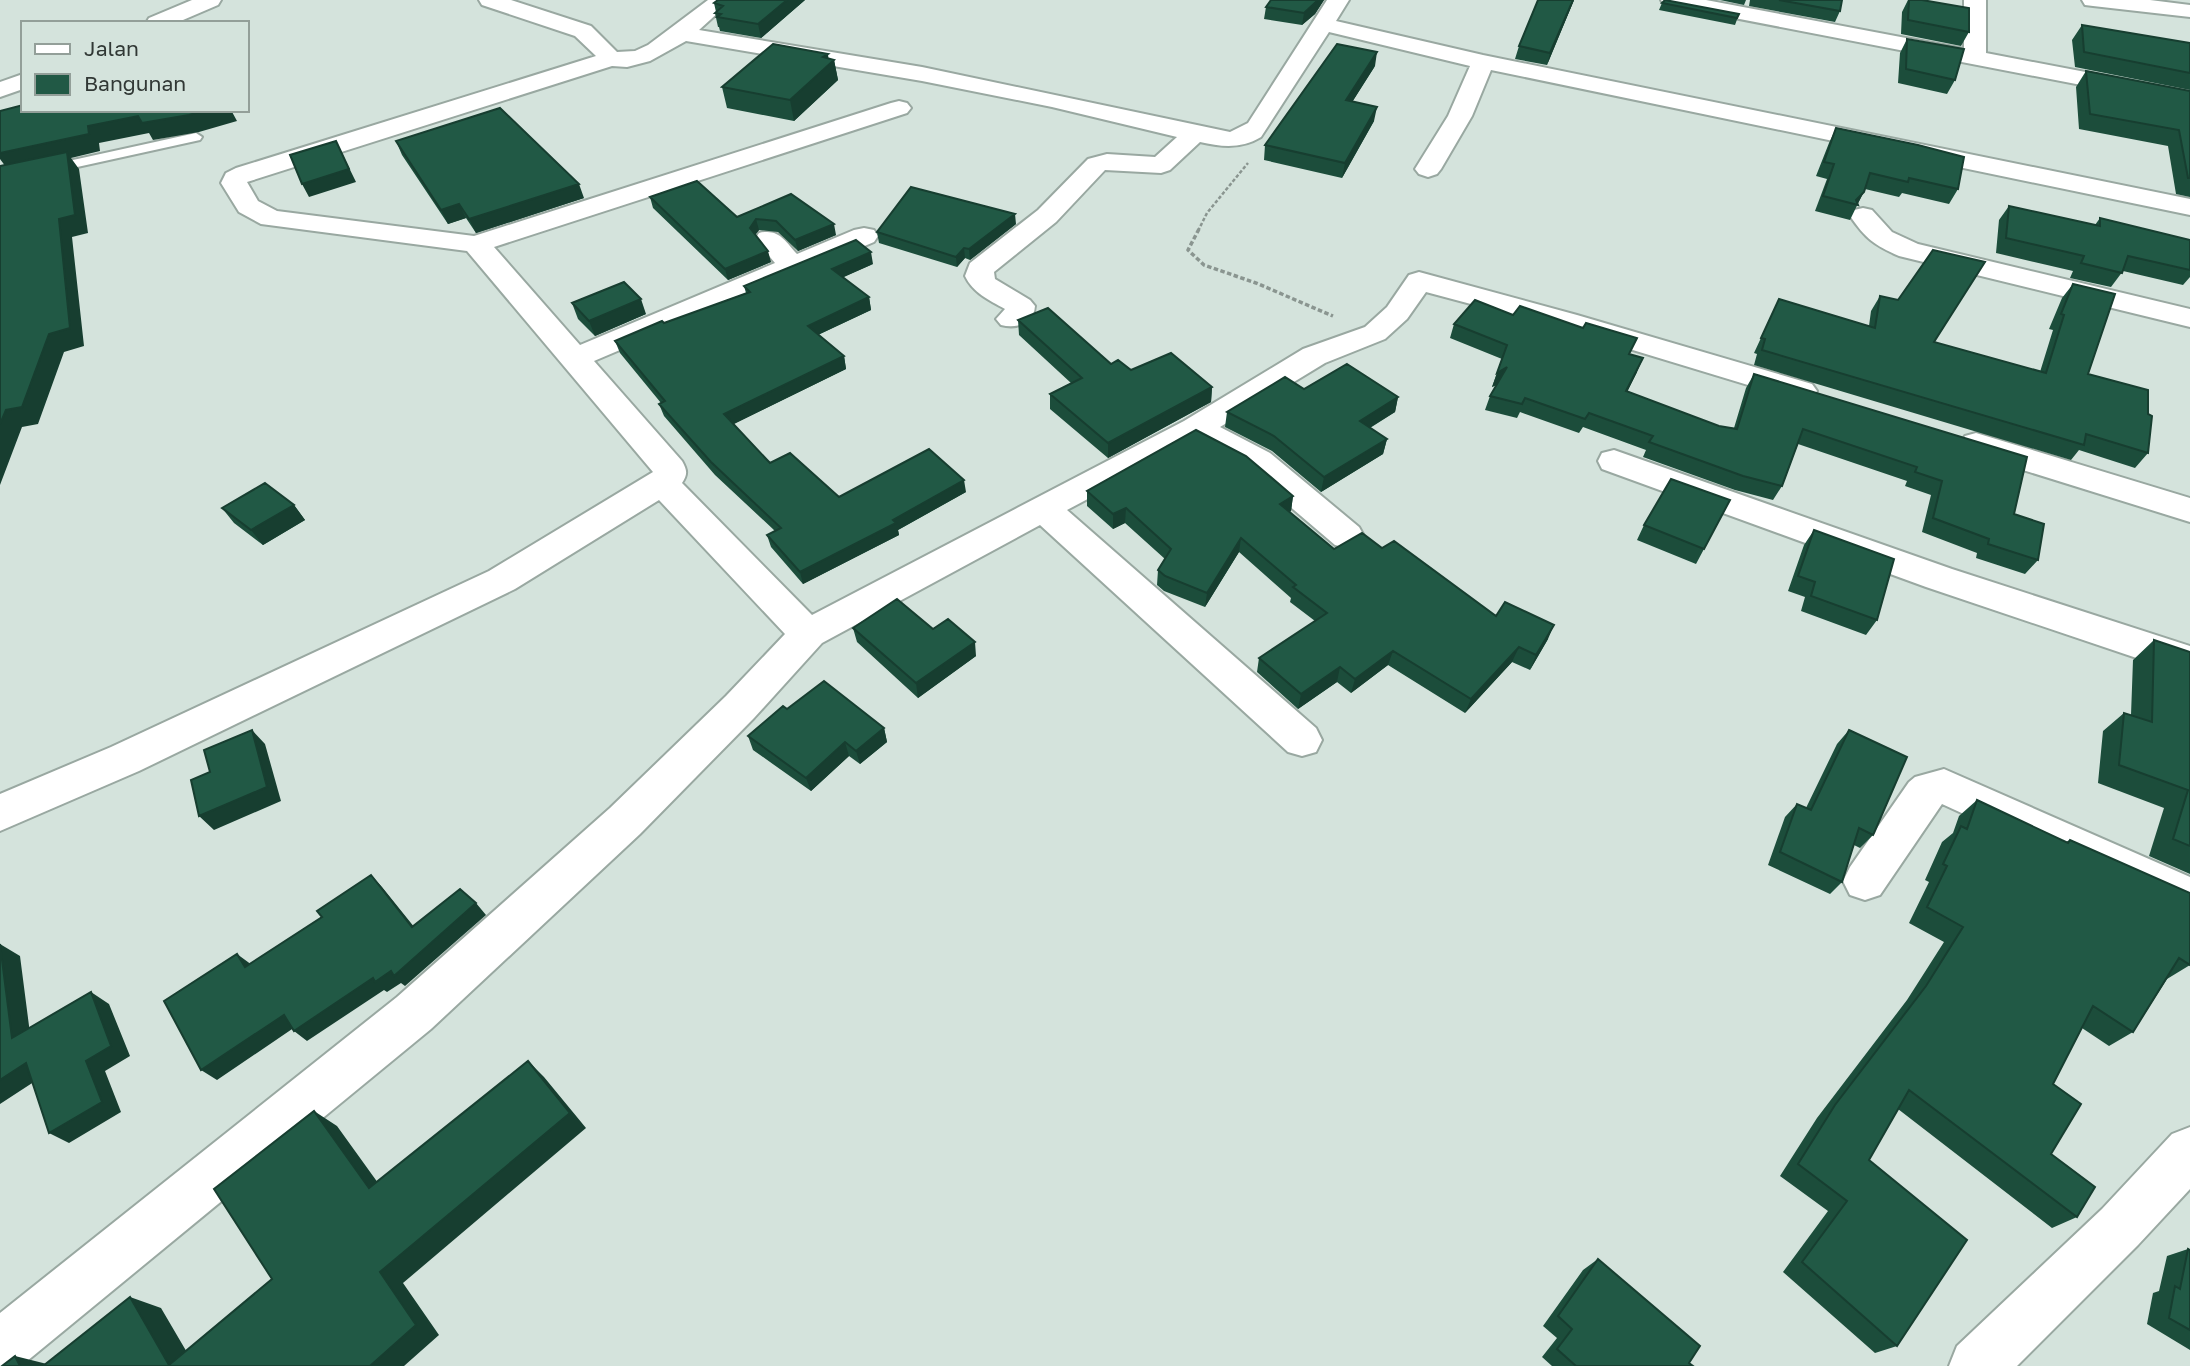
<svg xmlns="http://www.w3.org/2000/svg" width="2190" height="1366" font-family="'Golos Text',sans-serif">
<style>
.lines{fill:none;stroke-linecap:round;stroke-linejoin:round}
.service-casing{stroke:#99a8a1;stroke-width:4}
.minor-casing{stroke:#99a8a1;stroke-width:4}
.secondary-casing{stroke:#99a8a1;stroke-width:4}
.path-far1{stroke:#8a9590;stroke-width:2.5;stroke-dasharray:3.5 2;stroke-linecap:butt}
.path{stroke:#8a9590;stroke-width:3.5;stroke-dasharray:4.5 2.5;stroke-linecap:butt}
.service{fill:#fff;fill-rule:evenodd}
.minor{fill:#fff;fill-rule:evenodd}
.secondary{fill:#fff;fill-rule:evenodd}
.wall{fill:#1c4d3b}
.shaded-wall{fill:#173e30}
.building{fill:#215945;stroke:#173e30;stroke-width:2}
</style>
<rect width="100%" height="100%" fill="#d4e3dc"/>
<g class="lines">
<!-- service casing -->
<g class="service-casing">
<path id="service" d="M196 133 202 137 200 140 0 184V176Z"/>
</g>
<!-- minor casing -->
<g class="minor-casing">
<path id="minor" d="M192 0H221L218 5 176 23H146L149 18Z
M479 0H511L591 26 617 52 635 51 648 45 708 0H732L699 30 922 67 1230 132 1248 123 1327 0H1349L1336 21 1483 55 2190 199V215L1491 70 1472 116 1441 169 1437 174 1428 177 1419 174 1415 169 1448 116 1470 66 1329 32 1261 137C1241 149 1222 147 1200 142L1170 170 1161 173 1105 170 1056 222 994 272 995 279 1030 300 1035 306C1034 324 1016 329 1001 325L996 319 1005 309C989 300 973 293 965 276L970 263 1038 210 1088 159 1107 154 1155 157 1177 137 1052 107 922 81 686 41 650 61 627 67 612 66 247 182 258 201 277 211 474 236 891 103 899 101 907 103 911 108 907 113 494 247 580 345 775 263 755 239 759 233C779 228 785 241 797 254L854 230 864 228 874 230 878 236 874 242 594 361 682 461C687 470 688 474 682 483L812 615 1184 421 1303 349 1365 327 1387 307 1409 275 1419 272 1577 315 1812 384 1817 391 1812 398 1801 401 1557 327 1426 292 1407 319 1385 339 1325 363 1220 427 1270 453 1359 527 1364 536 1359 545 1347 548 1335 545 1246 469 1195 442 1067 510 1316 728 1322 740 1316 752 1302 756 1288 752 1040 525 822 643 754 718 640 834 431 1029 21 1366H0V1313L397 997 610 808 726 696 785 634 659 500 515 589 139 771 0 831V794L111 747 489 571 653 472 467 251 261 224 239 212 221 183 226 173 236 168 596 56 575 36 482 5Z
M1661 0H1706L1964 49V0H1986V53L2190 92V106L1672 6 1664 5Z
M2082 0H2150L2190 5V17L2093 6 2085 5Z
M23 74V89L0 97V82Z
M1863 208 1872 210 1892 232 1918 244 2190 309V327L1899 256C1874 245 1866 239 1850 216L1854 210Z
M1976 433 2190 498V522L1965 452 1960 444 1965 436Z
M1614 450 1952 569 2190 646V676L1926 587 1602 469 1598 461 1602 453Z
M1944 769 2190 877V918L1942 804 1880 895 1865 900 1850 895 1843 881 1850 867 1909 782 1915 777Z"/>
</g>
<!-- secondary casing -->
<g class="secondary-casing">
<path id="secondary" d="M2190 1127V1189L2138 1245 2017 1366H1949L1957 1346 2102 1209 2172 1134Z"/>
</g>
<!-- path-far1 -->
<path class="path-far1" d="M1198 231 1207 213 1248 163"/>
<!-- path -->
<path class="path" d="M1199 229 1188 250 1204 265 1256 283 1333 316"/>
<!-- service -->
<use href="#service" class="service"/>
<!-- minor -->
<use href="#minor" class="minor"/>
<!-- secondary -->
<use href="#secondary" class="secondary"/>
</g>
<!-- wall -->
<path class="wall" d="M805 0 761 38 720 31 719 27H718L715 13 716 12 714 3Z
M1271 0H1324L1315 14 1302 25 1264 19 1266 7Z
M1574 0 1547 65 1515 59 1519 46Z
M1720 0H1746L1744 5Z
M1750 0H1842L1840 11 1835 22 1749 6Z
M1908 0H1922L1969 32 1961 46 1901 34 1902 12Z
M1662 3 1739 14 1735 25 1659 10Z
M2082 25 2190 43V90L2075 67 2072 40Z
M1907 39 1955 80 1947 94 1898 83 1900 53Z
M834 60 838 80 794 121 727 108 722 87Z
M1375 66 1352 102 1374 121 1342 178 1264 160 1265 145Z
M2086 71 2190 91V197L2176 194 2168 146 2079 129 2076 87Z
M1836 128 1958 189 1949 204 1902 193 1899 197 1865 189 1850 220 1815 211 1827 179 1816 176 1829 143Z
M396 141 584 198 476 233 466 218 448 224 402 155Z
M791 194 836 235 798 251 778 232 759 230 755 235 771 262 728 280 653 208 650 197 737 217Z
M2009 206 2095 225 2100 218 2190 240V277L2183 285 2123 271 2111 287 2070 278 2073 271 1996 253 1999 220Z
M1016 224 970 260 965 258 957 267 879 243 877 232Z
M873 264 843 277 869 297 871 310 818 335 844 356 846 369 733 424 770 463 839 497 966 492 898 530 899 535 803 584 771 547 767 535 775 531 715 475 664 416 659 404 661 403 620 353 615 341 746 293 744 286Z
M2073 284 2088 374 2148 453 2135 468 2079 450 2071 460 1754 365 1757 354 1754 353 1779 299 1869 326 1871 311 1880 296 1934 342 2040 372 2053 330 2049 329 2062 298Z
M572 303 646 314 595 336 578 319Z
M1513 315 1630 354 1637 372 1627 392 1719 426 1734 428 1746 388 1754 374 2014 514 2038 560 2025 574 1976 558 1977 553 1922 532 1931 495 1905 486 1907 481 1798 444 1782 486 1773 500 1735 490 1643 457 1646 450 1583 427 1579 433 1520 412 1517 418 1485 410 1490 396 1497 385 1492 387 1502 359 1450 338 1454 324Z
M1018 320 1111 364 1131 370 1212 387 1211 402 1108 458 1050 409V394L1071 383 1019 335Z
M1304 389 1398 397 1395 412 1370 428 1387 439 1383 454 1321 492 1272 451 1225 427 1227 412Z
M1087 491 1293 496 1291 511 1289 512 1334 549 1382 548 1496 616 1548 639 1530 670 1512 662 1465 713 1388 665 1351 693 1337 682 1298 709 1257 672 1259 658 1315 621 1290 602 1291 598 1239 552 1205 607 1164 591 1157 585 1158 570 1165 559 1125 523 1113 529 1087 506Z
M294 505 305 520 263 545 234 523 222 508Z
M1644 525 1704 549 1696 564 1637 540Z
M1814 530 1877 620 1866 635 1801 611 1805 597 1788 591 1804 545Z
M853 628 933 629 976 656 918 698 857 642Z
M2154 640 2190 652V874L2149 856 2164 808 2098 783 2103 731 2124 713 2131 715 2133 660Z
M787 709 884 728 887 742 860 764 849 756 811 791 753 750 748 736Z
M1849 730 1873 835 1860 848 1854 845 1842 882 1830 894 1768 865 1785 817 1797 804 1806 808 1837 744Z
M1977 800 2066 842 2070 840 2190 965 2167 979 2133 1032 2109 1046 2082 1028 2053 1084 2051 1154 2077 1217 2052 1228 1898 1109 1869 1160 1897 1346 1875 1353 1783 1272 1828 1211 1780 1176 1817 1118 1907 1000 1944 942 1909 923 1929 882 1925 880 1942 842 1953 833 1959 816Z
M2188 1249 2190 1250V1350L2147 1324 2153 1293 2159 1291 2167 1256Z
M1598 1259 1689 1363 1693 1366H1552L1542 1357 1557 1338 1543 1326 1583 1270Z"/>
<!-- shaded-wall -->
<path class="shaded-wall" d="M787 0H805L761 38 758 24Z
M1318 0H1324L1315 14 1302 25 1304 13Z
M1573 0H1574L1547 65 1550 53Z
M1377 52 1375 66 1344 115 1346 100Z
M828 54 829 64 834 60 838 80 794 121 790 100 823 57Z
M1377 107 1374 121 1342 178 1345 163Z
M206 110H231L237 121 199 132 153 140 149 133 99 143 100 151 71 158 79 169 88 233 72 237 84 346 64 352 38 424 22 427 0 485V424L9 171 0 159V153L88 126 138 116Z
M336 141 356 182 309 197 302 184Z
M579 184 584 198 476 233 469 219Z
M1864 192 1857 205 1856 200Z
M459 204 466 218 448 224 441 210Z
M1015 214 1016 224 970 260 969 249Z
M756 219 759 230 752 239 750 228Z
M834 224 836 235 798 251 795 240Z
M964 248 965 258 957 267 956 257Z
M768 251 771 262 728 280 725 269Z
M871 252 873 264 835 281 832 269Z
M869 297 871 310 811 338 808 326Z
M641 299 646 314 595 336 589 321Z
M844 356 846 369 728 427 724 414Z
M1643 358 1637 372 1620 406 1626 391Z
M1507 367 1503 381 1492 387 1497 373Z
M1212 387 1211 402 1108 458V443Z
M1398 397 1395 412 1356 436 1360 421Z
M1387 439 1383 454 1321 492 1324 477Z
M964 480 966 492 898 530 899 535 803 584 800 572Z
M1293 496 1291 511 1277 519 1280 504Z
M294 505 305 520 263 545 251 530Z
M1126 508 1125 523 1113 529V514Z
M1241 538 1239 552 1205 607 1207 593Z
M1554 625 1548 639 1530 670 1536 655Z
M975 642 976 656 918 698 916 683Z
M1519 647 1512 662 1465 713 1471 699Z
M1393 651 1388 665 1351 693 1355 679Z
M1340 667 1337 682 1298 709 1301 694Z
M884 728 887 742 860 764 856 751Z
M252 730 265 744 281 801 214 830 199 816Z
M845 742 849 756 811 791 806 778Z
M371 875 382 887 423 938 412 927Z
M476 903 486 915 405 986 401 983 387 992 384 990 307 1041 294 1031Z
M0 944 20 956 32 1049 12 1038Z
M237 954 252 965 245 967Z
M91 992 109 1004 130 1056 105 1071 121 1112 69 1143 49 1133 86 1061Z
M284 1015 298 1025 217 1080 201 1070Z
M528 1061 544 1077 586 1128 403 1283 439 1335 404 1366H370L380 1272Z
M26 1063 46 1074 0 1104V1080Z
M314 1111 337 1126 391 1201 369 1188Z
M130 1297 161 1308 195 1366 169 1365Z
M15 1356 51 1365V1366H20Z"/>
<!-- building -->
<path class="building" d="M718 0H787L758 24 717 17 721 14 715 13 723 6 714 3Z
M1271 0H1318L1304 13 1266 7Z
M1538 0H1573L1550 53 1519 46Z
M1665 0 1739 14 1737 18 1662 3Z
M1779 0H1842L1840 11Z
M1909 0H1922L1969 8V32L1908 20Z
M2082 25 2190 43V73L2084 52Z
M1907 39 1964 49 1955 80 1906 69Z
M773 44 828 54 823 57 834 60 790 100 722 87Z
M1337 44 1377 52 1346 100 1377 107 1345 163 1265 145Z
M2086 71 2190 91V178H2188L2179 130 2090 114Z
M23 105V110H206L189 115 142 123 138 116 88 126 89 134 0 153V111Z
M500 108 579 184 469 219 459 204 441 210 396 141Z
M1836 128 1918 145 1964 157 1958 189 1909 178 1908 182 1870 173 1864 192 1856 200 1858 205 1823 196 1834 164 1824 162Z
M336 141 349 169 302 184 290 155Z
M67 152 75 215 59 219 70 328 49 334 22 407 6 410 0 424V166Z
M697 181 737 217 791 194 834 224 795 240 776 221 756 219 750 228 768 251 725 269 650 197Z
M911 187 1015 214 969 249 964 248 956 257 877 232Z
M2009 206 2100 226V218L2190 240V270L2128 256 2122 273 2081 263 2084 256 2006 238Z
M856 240 871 252 832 269 869 297 808 326 844 356 724 414 770 463 790 453 839 497 929 449 964 480 893 520 896 523 800 572 767 535 781 528 711 462 659 404 665 401 615 341 662 321 664 323 750 292 744 286Z
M1933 250 1985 262 1934 342 2046 373 2064 315 2061 314 2073 284 2115 294 2088 374 2148 390V414L2152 416 2148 453 2086 434 2084 445 1762 350 1765 339 1761 338 1779 299 1875 328 1880 296 1898 300Z
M624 282 641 299 589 321 572 303Z
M1475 300 1513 315 1520 306 1583 328 1586 323 1637 338 1629 354 1643 358 1626 391 1719 426 1737 429 1754 374 2027 457 2014 514 2044 524 2038 560 1988 544 1989 539 1933 518 1942 481 1915 472 1917 467 1803 429 1782 486 1743 476 1649 442 1653 436 1589 413 1585 419 1525 398 1522 404 1490 396 1507 367 1497 373 1507 345 1454 324Z
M1048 308 1111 364 1118 360 1131 370 1171 353 1212 387 1108 443 1050 394 1082 378 1018 320Z
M1347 364 1398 397 1360 421 1387 439 1324 477 1274 436 1227 412 1285 377 1304 389Z
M1196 430 1246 456 1293 496 1280 504 1334 549 1362 533 1382 548 1394 541 1496 616 1505 602 1554 625 1536 655 1519 647 1471 699 1393 651 1355 679 1340 667 1301 694 1259 658 1327 613 1293 587 1296 585 1241 538 1207 593 1165 576 1158 570 1171 549 1126 508 1113 514 1087 491Z
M1671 479 1730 500 1704 549 1644 525Z
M265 483 294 505 251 530 222 508Z
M1814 530 1894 559 1877 620 1811 596 1815 582 1798 576Z
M897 599 933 629 948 619 975 642 916 683 853 628Z
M2154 640 2190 652V846L2173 839 2188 790 2119 765 2124 713 2152 722Z
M824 681 884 728 856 751 845 742 806 778 748 736 783 706 787 709Z
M252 730 267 787 199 816 191 780 210 772 204 750Z
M1849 730 1907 757 1874 833 1873 835 1859 828 1842 882 1780 852 1797 804 1811 810Z
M1977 800 2068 843 2070 840 2190 893V965L2179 958 2133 1032 2093 1006 2053 1084 2081 1104 2051 1154 2095 1187 2077 1217 1909 1090 1869 1160 1967 1240 1897 1346 1802 1262 1847 1201 1798 1164 1835 1105 1926 986 1963 927 1927 907 1947 866 1943 864 1961 826 1967 829Z
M371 875 412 927 460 889 476 903 394 976 391 971 375 982 373 978 294 1031 284 1015 201 1070 164 1001 237 954 245 967 322 917 317 911Z
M0 944 12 1038 91 992 111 1046 86 1061 102 1102 49 1133 26 1063 0 1080Z
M528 1061 570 1113 380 1272 416 1325 370 1366H43L130 1297 169 1365 272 1279 214 1189 314 1111 369 1188Z
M2188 1249 2190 1250V1330L2169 1318 2175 1286 2180 1289Z
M1598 1259 1700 1346 1689 1363 1693 1366H1576L1557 1349 1572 1329 1558 1316Z
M15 1356 20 1366H2Z"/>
<!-- legend -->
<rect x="21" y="21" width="228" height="91" fill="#d4e3dc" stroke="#939f99" stroke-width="2"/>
<rect x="35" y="44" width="35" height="10" fill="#ffffff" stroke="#939f99" stroke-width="2"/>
<text x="84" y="56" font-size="21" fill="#313835">Jalan</text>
<rect x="35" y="74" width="35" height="21" fill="#215945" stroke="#939f99" stroke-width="2"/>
<text x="84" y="91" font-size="21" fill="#313835">Bangunan</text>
</svg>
